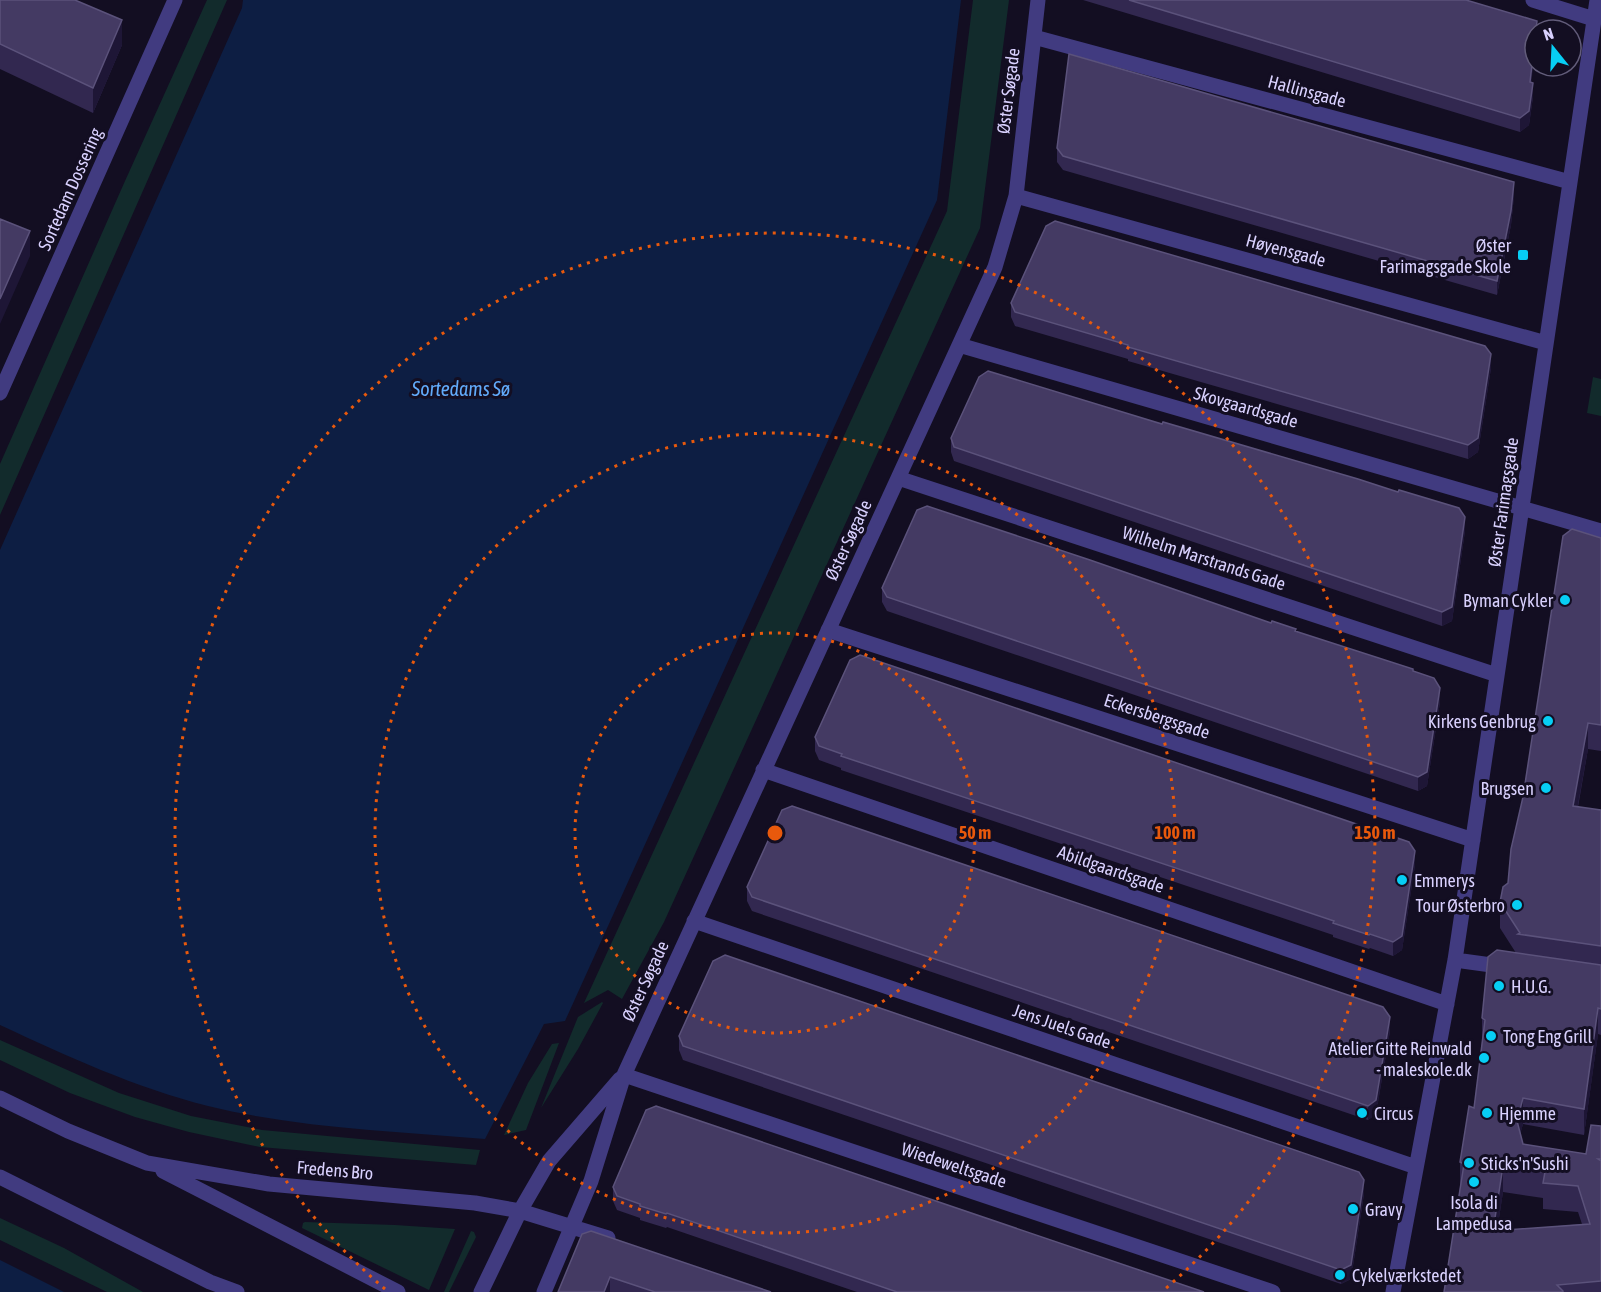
<svg xmlns="http://www.w3.org/2000/svg" width="1601" height="1292" font-family="'Asap Condensed',sans-serif">
<style>
.green{fill:#122b2c}
.water{fill:#0d1e43}
.lines{fill:none;stroke-linecap:round;stroke-linejoin:round}
.minor{stroke:#413b80;stroke-width:15}
.wall{fill:#322850;fill-rule:evenodd}
.shaded-wall{fill:#1e1636}
.building{fill:#443a63;stroke:#5b527b;stroke-width:1.5;fill-rule:evenodd}
.ring{fill:none;stroke:#e8590c;stroke-width:3;stroke-dasharray:3 6}
.poi-dot{fill:#07cef4;stroke:#130e22;stroke-width:2}
.labels{text-anchor:middle;dominant-baseline:central;stroke-width:6;stroke-linejoin:round;paint-order:stroke}
.street-label{font-size:18px;fill:#d9d1fe;stroke:#130e22}
.poi-label{font-size:18px;fill:#d9d1fe;stroke:#130e22;text-anchor:start}
.water-label{font-size:20px;font-style:italic;fill:#62abfb;stroke:#130e22}
.centre{fill:#e8590c;stroke:#130e22;stroke-width:3}
.ring-label{font-size:18px;text-anchor:middle;font-weight:bold;fill:#e8590c;stroke:#130e22;stroke-width:6;stroke-linejoin:round;paint-order:stroke}
</style>
<rect width="100%" height="100%" fill="#130e22"/>
<!-- green -->
<path class="green" d="M207 0H227L0 515V464L125 181Z
M973 0H1009L980 228 664 922 622 999 608 990 584 1003 947 211Z
M1593 377 1601 379V416L1587 413Z
M602 1002 603 1003 578 1049 541 1108 578 1017Z
M0 1040 119 1093 191 1116 262 1130 480 1150 476 1165 260 1147 189 1132 135 1117 70 1093 0 1060Z
M559 1043 526 1130 504 1135 528 1083 552 1044Z
M0 1218 64 1248 143 1292H107L0 1240Z
M305 1222 395 1225 455 1229 429 1290 302 1228 303 1223Z
M471 1231 474 1232 476 1237 449 1292H444Z"/>
<!-- water -->
<path class="water" d="M243 0H961L937 200 565 1021 544 1024 485 1139C393 1131 298 1128 208 1106 136 1088 67 1056 0 1025V550L242 8Z
M0 1260 64 1292H0Z"/>
<g class="lines">
<!-- minor -->
<path class="minor" d="M1533 0 1594 19
M1034 37 1570 182
M1016 196 1546 343
M959 345 1601 531
M0 393 175 0
M898 478 1497 675
M828 630 1473 840
M763 770 1447 1004
M694 921 1416 1167
M1455 960 1506 967
M624 1075 1273 1292
M0 1098 68 1131 147 1163 269 1184 475 1203 520 1211 608 1238
M163 1171 398 1292
M0 1177 210 1282 237 1292
M481 1292 520 1211 549 1161 620 1079
M544 1292 591 1181 624 1075 995 267 1016 196 1038 0
M1393 1292 1455 960 1597 0"/>
</g>
<!-- wall -->
<path class="wall" d="M0 0 122 45 93 113 0 69Z
M1083 0H1466L1537 30 1531 82 1533 97 1529 125 1520 132Z
M1057 148 1514 196 1511 225 1497 295 1063 170 1057 162Z
M1011 303 1491 368 1478 452 1468 459 1128 361V359L1015 326 1011 317Z
M951 438 1465 531 1452 621 1442 626 954 461 951 452Z
M1601 538V751L1588 749 1578 807 1601 810V1035L1598 1034 1584 1135 1523 1124 1520 1134 1523 1144 1586 1154 1601 1126V1292H1444L1460 1187V1162L1474 1108 1482 1041V1018L1516 953 1500 928V902L1508 883ZM1503 1192 1543 1198V1209L1578 1212 1582 1224 1497 1231Z
M882 588 1271 623 1413 671 1440 702 1427 786 1418 791 887 611 882 602Z
M815 737 1415 865 1402 950 1393 956 1370 948 1369 949 1333 937V935L841 770V768L819 760 815 751Z
M747 887 1390 1031 1376 1114 1368 1120 752 911 747 901Z
M679 1036 1364 1194 1351 1279 1341 1284 683 1060 679 1050Z
M613 1187 1204 1292H857L667 1227 666 1228 640 1220V1218L617 1210 613 1201Z
M582 1234 771 1292H558Z"/>
<!-- shaded-wall -->
<path class="shaded-wall" d="M122 20V45L93 113V88Z
M1535 36V50L1530 96V82Z
M1533 83V97L1529 125 1520 132V118Z
M1514 182V196L1511 225 1497 295V281Z
M30 231V256L0 324V299Z
M1491 354V368L1478 452 1468 459V445Z
M1465 517V531L1452 621 1442 626V612Z
M1440 688V702L1427 786 1418 791V777Z
M1588 723V749L1573 832V806Z
M1415 851V865L1402 950 1393 956V942Z
M1598 1008V1034L1584 1135V1109Z
M1390 1017V1031L1376 1114 1368 1120V1106Z
M1523 1098V1124L1517 1147V1121Z
M1503 1166V1192L1493 1257V1231Z
M1364 1180V1194L1351 1279 1341 1284V1270Z
M610 1277V1292H604Z"/>
<!-- building -->
<path class="building" d="M0 0H75L122 20 93 88 0 44Z
M1129 0H1466L1537 21 1530 82 1533 83 1529 111 1520 118Z
M1069 54 1514 182 1511 211 1497 281 1063 156 1057 148Z
M0 219 30 231 0 299Z
M1055 221 1485 346 1491 354 1478 438 1468 445 1128 347V345L1015 312 1011 303 1046 226Z
M988 371 1162 424 1163 422 1358 479 1398 492 1399 490 1459 508 1465 517 1452 607 1442 612 954 447 951 438 979 377Z
M927 506 1090 560 1271 623 1272 621 1296 629 1295 631 1413 669V671L1434 678 1440 688 1427 772 1418 777 887 597 882 588 917 510Z
M1572 529 1601 538V725L1588 723 1573 806 1601 810V946L1518 934 1520 933 1500 902 1503 887 1508 883 1511 849 1523 797 1563 536Z
M860 655 1409 842 1415 851 1402 936 1393 942 1370 934 1369 935 1333 923 1334 921 841 756 842 754 819 746 815 737 850 660Z
M792 806 1383 1007 1390 1017 1376 1100 1368 1106 752 897 747 887 782 810Z
M1497 950 1601 965V1009L1598 1008 1584 1109 1523 1098 1517 1121 1523 1144 1586 1154 1591 1125 1601 1126V1159H1598L1601 1161V1281L1557 1285 1563 1291V1292H1444L1464 1164 1460 1162 1469 1106 1474 1108 1485 1020 1482 1018 1488 957ZM1503 1166 1545 1172 1543 1183 1578 1186 1590 1224 1493 1231Z
M725 955 1359 1172 1364 1180 1351 1265 1341 1270 683 1046 679 1036 713 961Z
M656 1106 1204 1292H897L667 1213 666 1214 640 1206V1204L617 1196 613 1187 646 1110Z
M591 1231 771 1292H655L610 1277 604 1292H558L582 1234Z"/>
<!-- distance rings -->
<g class="ring">
<circle cx="775" cy="833" r="200"/>
<circle cx="775" cy="833" r="400"/>
<path d="M385 1289A600 600 0 1 1 1165 1289"/>
</g>
<!-- markers -->
<g class="poi-dot">
<rect x="1517" y="249" width="12" height="12" rx="3"/>
<circle cx="1565" cy="600" r="6"/>
<circle cx="1548" cy="721" r="6"/>
<circle cx="1546" cy="788" r="6"/>
<circle cx="1402" cy="880" r="6"/>
<circle cx="1517" cy="905" r="6"/>
<circle cx="1499" cy="986" r="6"/>
<circle cx="1491" cy="1036" r="6"/>
<circle cx="1484" cy="1058" r="6"/>
<circle cx="1362" cy="1113" r="6"/>
<circle cx="1487" cy="1113" r="6"/>
<circle cx="1469" cy="1163" r="6"/>
<circle cx="1474" cy="1182" r="6"/>
<circle cx="1353" cy="1209" r="6"/>
<circle cx="1340" cy="1275" r="6"/>
</g>
<g class="labels">
<!-- street labels -->
<g class="street-label">
<text transform="translate(1008 91) rotate(-83)">Øster Søgade</text>
<text transform="translate(1307 91) rotate(15)">Hallinsgade</text>
<text transform="translate(70 189) rotate(-66)">Sortedam Dossering</text>
<text transform="translate(1286 250) rotate(15)">Høyensgade</text>
<text transform="translate(1246 407) rotate(16)">Skovgaardsgade</text>
<text transform="translate(1503 502) rotate(-82)">Øster Farimagsgade</text>
<text transform="translate(848 540) rotate(-65)">Øster Søgade</text>
<text transform="translate(1204 558) rotate(18)">Wilhelm Marstrands Gade</text>
<text transform="translate(1157 716) rotate(18)">Eckersbergsgade</text>
<text transform="translate(1111 869) rotate(19)">Abildgaardsgade</text>
<text transform="translate(645 981) rotate(-65)">Øster Søgade</text>
<text transform="translate(1062 1026) rotate(19)">Jens Juels Gade</text>
<text transform="translate(954 1165) rotate(18)">Wiedeweltsgade</text>
<text transform="translate(335 1170) rotate(5)">Fredens Bro</text>
</g>
<!-- poi labels -->
<g class="poi-label">
<text x="1511" y="245" text-anchor="end">Øster<tspan x="1511" dy="21">Farimagsgade Skole</tspan></text>
<text x="1553" y="600" text-anchor="end">Byman Cykler</text>
<text x="1536" y="721" text-anchor="end">Kirkens Genbrug</text>
<text x="1534" y="788" text-anchor="end">Brugsen</text>
<text x="1414" y="880">Emmerys</text>
<text x="1505" y="905" text-anchor="end">Tour Østerbro</text>
<text x="1511" y="986">H.U.G.</text>
<text x="1503" y="1036">Tong Eng Grill</text>
<text x="1472" y="1048" text-anchor="end">Atelier Gitte Reinwald<tspan x="1472" dy="21">- maleskole.dk</tspan></text>
<text x="1374" y="1113">Circus</text>
<text x="1499" y="1113">Hjemme</text>
<text x="1481" y="1163">Sticks'n'Sushi</text>
<text x="1474" y="1202" text-anchor="middle">Isola di<tspan x="1474" dy="21">Lampedusa</tspan></text>
<text x="1365" y="1209">Gravy</text>
<text x="1352" y="1275">Cykelværkstedet</text>
</g>
<!-- water labels -->
<g class="water-label">
<text x="461" y="388">Sortedams Sø</text>
</g>
</g>
<circle cx="775" cy="833" r="9" class="centre"/>
<g class="ring-label">
<text x="975" y="839">50 m</text>
<text x="1175" y="839">100 m</text>
<text x="1375" y="839">150 m</text>
</g>
<!-- north arrow -->
<g transform="translate(1553 48) rotate(342)"><circle r="28" fill="#130e22" stroke="#625c7a" stroke-width="1.5"/>
<path d="M0-4.5L10 22L0 15L-10 22Z" fill="#07cef4"/>
<text y="-9" font-size="16" font-weight="bold" text-anchor="middle" fill="#d9d1fe">N</text>
</g>
</svg>
